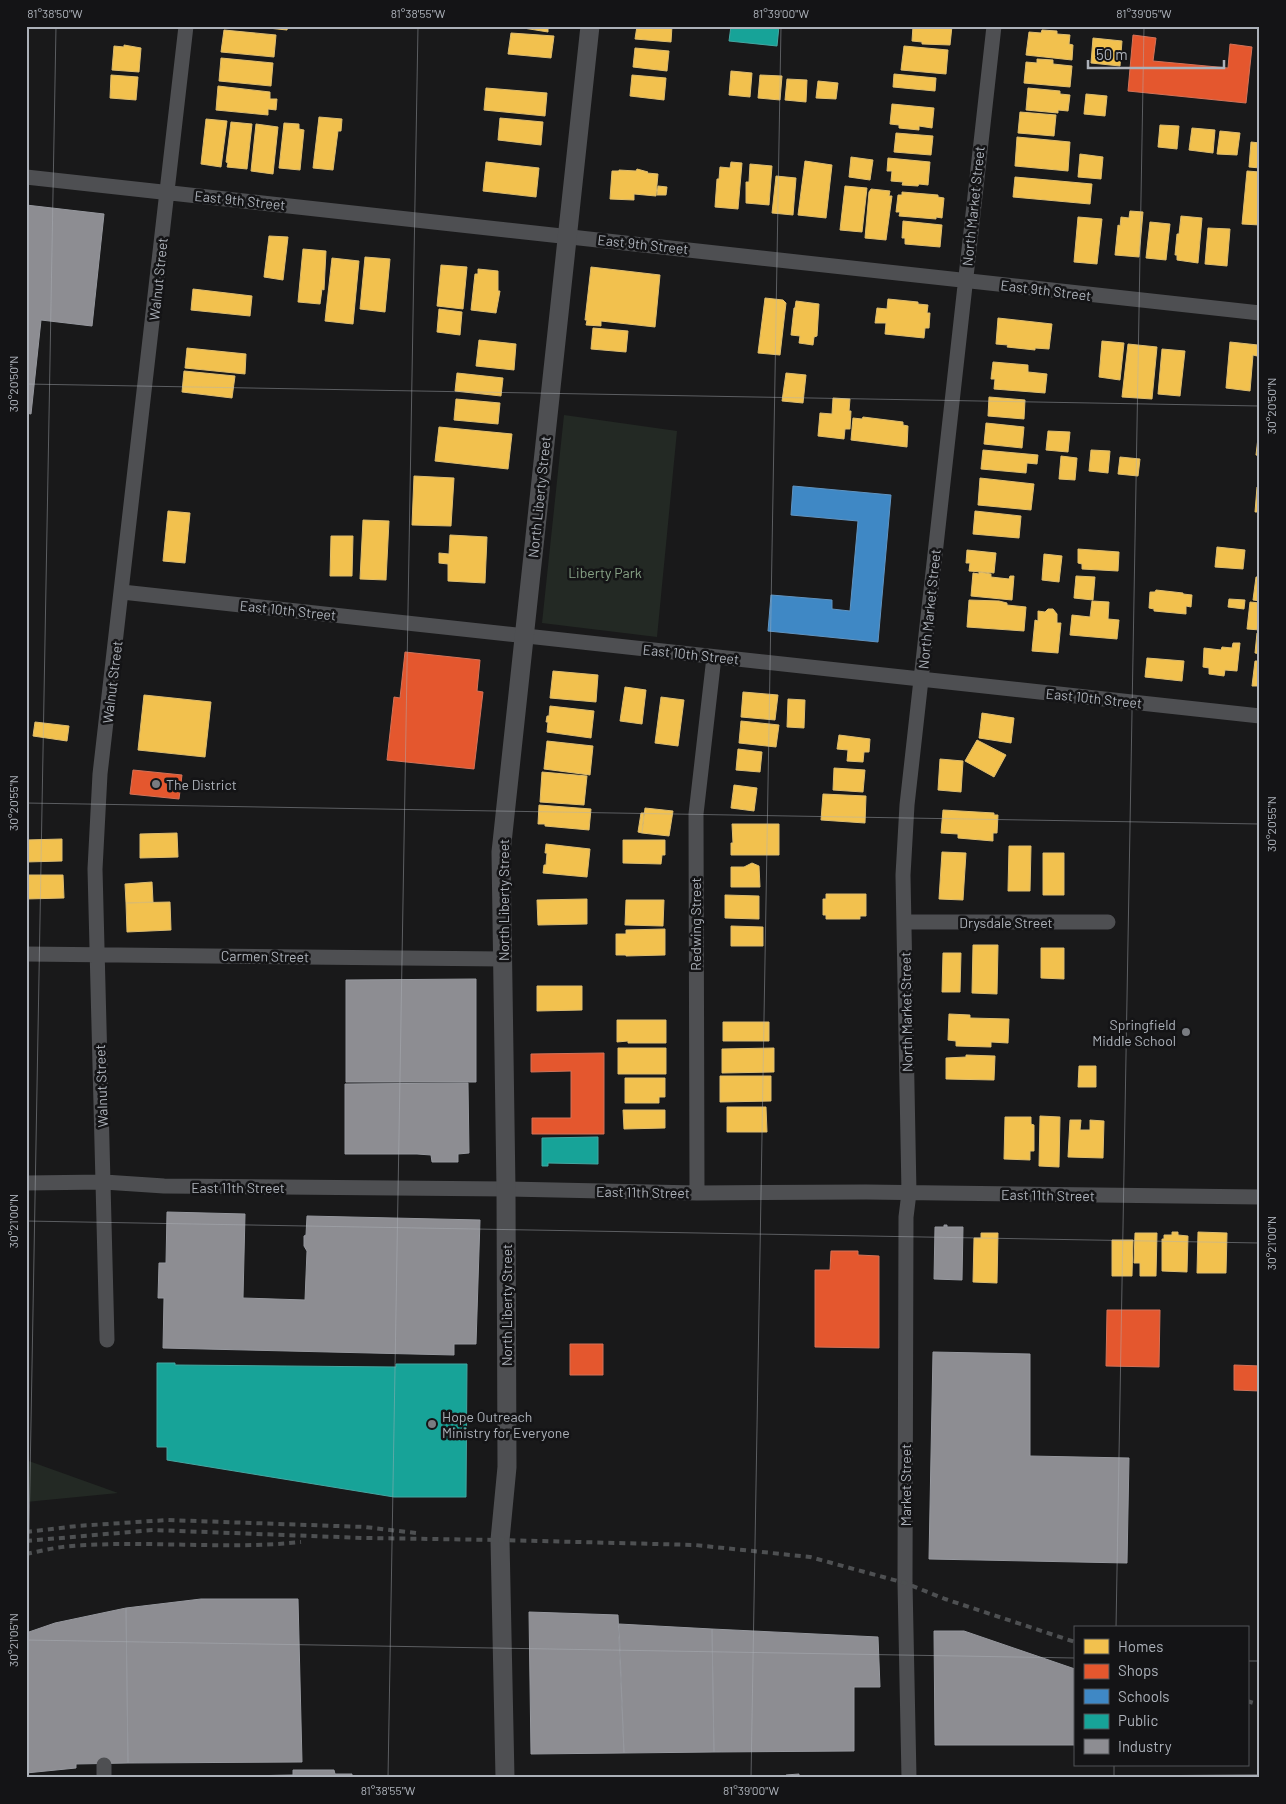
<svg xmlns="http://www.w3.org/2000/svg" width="1286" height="1804" font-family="Barlow,sans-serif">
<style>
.green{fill:#232924}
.homes{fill:#f2c14e;stroke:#ddbc6e}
.shops{fill:#e4572e;stroke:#d37258}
.schools{fill:#3f88c5;stroke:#6094c1}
.public{fill:#17a398;stroke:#44a7a2}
.industry{fill:#8d8d92;stroke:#96989e}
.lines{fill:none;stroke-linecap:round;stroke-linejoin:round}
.minor{stroke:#4e4f52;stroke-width:15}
.tertiary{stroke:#4e4f52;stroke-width:19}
.rail{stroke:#4e5052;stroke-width:4;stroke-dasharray:6 5;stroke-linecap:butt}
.ticks{fill:none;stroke:#acb1b9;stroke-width:1;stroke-opacity:0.45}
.poi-dot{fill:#797c81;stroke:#141416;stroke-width:2}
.labels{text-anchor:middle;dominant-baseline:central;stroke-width:5;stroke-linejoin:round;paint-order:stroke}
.street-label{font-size:14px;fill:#acb1b9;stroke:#141416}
.park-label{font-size:14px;fill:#87a286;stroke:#141416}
.poi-label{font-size:14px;fill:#acb1b9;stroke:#141416;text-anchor:start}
.neatline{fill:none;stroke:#acb1b9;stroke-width:2}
.ticks-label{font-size:12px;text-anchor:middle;fill:#acb1b9}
</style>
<rect width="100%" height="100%" fill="#19191a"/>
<!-- green -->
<path class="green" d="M564 415 677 431 657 637 542 623Z
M26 1460 118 1493 26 1502Z"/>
<!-- homes -->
<path class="homes" d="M249 26H288L287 30Z
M511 26H548V32Z
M637 26H672L671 42 635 39Z
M913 26H952L950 45 922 44V42L912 41Z
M224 30 276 35 274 57 221 52Z
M1042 30 1057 31V34L1070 35 1069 44 1073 45 1072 60 1026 55 1029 32 1041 33Z
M511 33 554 36 551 58 508 54Z
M1093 38 1122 41 1120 66 1091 63Z
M124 45 141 48 139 72 112 70 114 46 124 47Z
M904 46 948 50 946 74 901 70Z
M635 48 669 51 667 71 633 67Z
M221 58 273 63 271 86 219 81Z
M1037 59 1053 60V64L1072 66 1070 87 1024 83 1026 62 1037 63Z
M731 71 752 73 750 97 729 95Z
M894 74 936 78 935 91 893 87Z
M111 75 138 77 136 100 110 98Z
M632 75 666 78 664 100 630 96Z
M760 75 782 76 780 100 758 98Z
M787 79 807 80 806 102 785 100Z
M818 81 838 83 836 99 816 98Z
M218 86 270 92V99H277L276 110 268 109V115L216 110Z
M486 88 547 93 545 116 484 110Z
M1028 88 1060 91V94L1070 95 1068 111 1058 110V113L1026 110Z
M1086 94 1107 96 1105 116 1084 114Z
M892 104 934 108 932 128 919 126V130L899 128V125L890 124Z
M1020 112 1056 115 1054 136 1018 133Z
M319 117 342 119 341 131H338L333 170 313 168Z
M500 118 543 122 541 145 498 140Z
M206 119 227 121 221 167 201 164Z
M231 122 252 124 247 169 227 167 228 163 226 162Z
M284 123 299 124V129L304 130 300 170 279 168Z
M256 124 278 127 273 174 251 171Z
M1160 125 1179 126 1177 149 1158 147Z
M1192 128 1215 130 1213 153 1189 150Z
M1220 131 1240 133 1237 155 1217 154Z
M896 133 933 136 931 155 894 152Z
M1017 137 1070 142 1068 171 1015 166Z
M1251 142 1260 143V168L1249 167Z
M1080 154 1103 157 1101 179 1078 177Z
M851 157 873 160 870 180 849 177Z
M888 158 930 162 928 185 919 184 918 186 902 185 903 182 891 181 892 171H887Z
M805 161 832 165 826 218 798 215Z
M486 162 539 168 536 197 483 191Z
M731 162 742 163 738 209 715 207 717 179H719L720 167 730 168Z
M750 164 772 166 769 205 746 203V182H749Z
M637 169 648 172 647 173 658 174 656 196 634 194V200L610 199 612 171H619V170L636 171Z
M1247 171 1260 172V225L1242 224Z
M776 176 796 178 793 215 772 213Z
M1015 177 1092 184 1090 204 1013 197Z
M658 186 667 187 666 195H657Z
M845 186 867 188 862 232 840 230Z
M871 189 890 191 889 196H892L886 240 865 238 869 192Z
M902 192 938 195V197L944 198 942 218 936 217V219L899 216 900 212H896L898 195H902Z
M1130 211 1143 212 1139 257 1115 255 1118 225 1120 226 1121 217 1129 218Z
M1181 216 1202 218 1198 263 1177 260V255H1175L1177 234H1179Z
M1078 217 1102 219 1097 264 1074 262Z
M903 221 942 225 940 247 905 244V238H902Z
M1150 222 1170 224 1166 260 1146 258Z
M1208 228 1230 229 1227 266 1205 264Z
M269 236 288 237 283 280 264 277Z
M303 249 326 251 324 290 322 289 320 304 298 302Z
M365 257 390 259 385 312 360 309Z
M332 258 359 261 353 324 325 321Z
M441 265 467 267 463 309 437 306Z
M591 267 660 275 655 327 601 321V326L586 325 587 320H585Z
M478 269 498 271V291H500L496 313 471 310 475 274H478Z
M193 289 252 296 250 316 191 310Z
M765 298 783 300 786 303 780 355 758 353Z
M888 299 918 302V304L928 305 927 313H930L929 328H925L924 338 885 334 886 323H875L877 308 887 309Z
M796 301 819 304 817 336 814 337 813 345 799 343 800 336 791 335 794 308H795Z
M439 309 462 312 460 335 437 332Z
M998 318 1052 324 1049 349 1035 348V350L1007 347 1008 345 996 344Z
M593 328 628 331 626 352 591 349Z
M479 340 516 344 514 370 476 366Z
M1102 341 1124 343 1120 380 1099 377Z
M1230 342 1258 345 1257 356 1253 355 1250 391 1226 388Z
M1128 344 1157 347 1152 399 1122 397Z
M187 348 246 354 245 374 185 368Z
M1162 349 1185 351 1180 396 1158 394Z
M993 362 1028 365V372L1047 374 1045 393 994 389 995 379H991Z
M184 371 235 376 232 398 182 392Z
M457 373 503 378 501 396 455 391Z
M786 373 806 375 803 403 782 401Z
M989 397 1025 400 1024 419 988 416Z
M833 398 850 399 849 411H851L850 429H845L844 439 818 436 820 413 832 414Z
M456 399 500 403 498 424 454 420Z
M863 417 903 422V425L908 426 907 447 851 440 853 418 862 419Z
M986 423 1024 427 1022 448 984 444Z
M439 427 512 434 508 469 435 461Z
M1259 429H1260V456L1256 455Z
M1048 431 1070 432 1068 452 1046 450Z
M983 450 1038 455 1037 464 1027 463 1026 473 981 469Z
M1091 450 1110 451 1108 473 1089 471Z
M1061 456 1077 458 1075 480 1059 479Z
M1120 457 1140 459 1138 476 1118 474Z
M414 476 454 478 451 526 412 525Z
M980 478 1034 484 1031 510 978 505Z
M1257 487 1260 488V512H1255Z
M168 511 190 513 185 563 163 561Z
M975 511 1021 516 1019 538 973 534Z
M363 520 389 521 386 580 360 579Z
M450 535 487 537 485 583 448 581V564L439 563V553L449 554Z
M331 536H353L352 576H330Z
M1217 547 1245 550 1243 569 1215 567Z
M1078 549 1119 552 1118 571 1082 569V564L1078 563Z
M967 550 996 553 994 573 969 571 970 563H966Z
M1044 554 1062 556 1059 582 1042 580Z
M979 572 991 574V577L1009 579 1010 576H1014L1012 600 971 596 973 573 979 574Z
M1076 576 1095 577 1093 600 1074 598Z
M1256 577H1260V601L1253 600Z
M1156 590 1183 593V594L1192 595 1191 607 1186 606V614L1154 611V609L1149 608 1150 592H1155Z
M1229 599 1245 600 1244 609 1228 607Z
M969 600 999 601 1007 603V605L1026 607 1024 631 967 627Z
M1092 601 1109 602 1108 619 1119 620 1117 639 1070 635 1072 615 1090 617Z
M1250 602 1260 603V630L1247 629Z
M1048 609H1053L1057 614V623H1061L1058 653 1032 651 1035 620 1038 621V611L1045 612Z
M1257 633H1260V654L1255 653Z
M1233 643H1240L1237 671 1225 670 1224 676 1209 674V668L1203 667 1204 648 1221 650 1222 647 1232 648Z
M1147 658 1184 661 1182 681 1145 677Z
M1255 661H1260V686H1252Z
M553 671 598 675 596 702 550 698Z
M625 687 646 690 642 724 620 721Z
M743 692 778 695 775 720 741 717Z
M144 695 211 702 205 757 138 750Z
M661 697 684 700 678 746 655 743Z
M788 699 805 700 804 728 787 727Z
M550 706 594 711 591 738 547 732 548 722H546L547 716H549Z
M982 713 1014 718 1011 743 979 738Z
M741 721 779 725 776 747 739 743Z
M35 722 69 726 67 741 33 736Z
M839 735 870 739 869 752H864L863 762 847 761 848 750 837 749Z
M977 740 1006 755 994 777 965 761Z
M547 741 593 746 590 775 544 769Z
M738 749 762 752 760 772 736 770Z
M940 759 963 761 961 792 938 790Z
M834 768 865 770 863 792 833 790Z
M542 772 587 776 584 805 540 802Z
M734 785 757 788 754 811 731 808Z
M823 794 866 796 865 823 821 820Z
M539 805 591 809 589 830 545 826V824H538Z
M645 808 673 811 669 836 642 833Z
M943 810 994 813V815H998L997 833H993V841L958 838V834L941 833Z
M641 813H644L642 833 638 832Z
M732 824H779V855H731V843H733Z
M177 833 178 857 140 858V834Z
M62 839V861L26 862V840Z
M623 840H665V855H662L661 864 623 863Z
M546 844 590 849 587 877 543 873 544 865H546L547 853H545Z
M1009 846H1031L1030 891H1008Z
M942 852 966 853 963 900 939 899Z
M1043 853H1064V895H1043Z
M752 863 759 866 760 887H731V867H744Z
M26 875H63L64 898 26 899Z
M152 882 153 902 126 903 125 884Z
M826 894H866V916H860V919H826V915H823V899H826Z
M725 895 759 896V919L725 918Z
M587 899V924L538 925 537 900Z
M626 900H664L663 926 625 925Z
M170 902 171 930 127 932 126 903Z
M731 926 763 927V946H731Z
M665 929V955L626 956V955H616V934H626V930Z
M973 945H998L997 994 972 993Z
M1041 948H1064V979L1041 978Z
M943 953H961L960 992H942Z
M537 986H582V1010L537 1011Z
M949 1014 970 1015V1018L1009 1019 1008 1043 991 1042V1047L956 1046V1041L948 1040Z
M617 1020H666V1043H628V1041L617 1042Z
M723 1022H769V1041H723Z
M618 1048H666V1074H618Z
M774 1048V1072L722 1073V1049Z
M966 1055 995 1056 994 1080 946 1079V1058L966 1057Z
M1079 1066H1096V1087H1078Z
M720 1076H771V1101L720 1102Z
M625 1078H665V1097H659V1103H625Z
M727 1107H766L767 1132H727Z
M623 1110H665V1128L624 1129Z
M1040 1116 1060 1117 1059 1167 1039 1166Z
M1005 1117H1031V1124L1034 1125V1151H1030V1160L1004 1159Z
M1070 1120H1081L1080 1130H1090V1120L1104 1121 1103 1158 1068 1157Z
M1172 1232H1178V1235L1188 1236 1187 1272 1162 1271V1239H1164V1235H1172Z
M1198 1232 1227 1233 1226 1273H1197Z
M981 1233H998L997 1283 973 1282 974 1238H981Z
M1135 1233H1157L1156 1276H1140V1263H1134Z
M1112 1240H1133L1132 1276H1112Z"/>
<!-- shops -->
<path class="shops" d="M1133 35 1156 38 1153 61 1228 68 1230 44 1252 47 1246 103 1128 91Z
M405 652 480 660 477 691 483 692 474 769 387 760 394 697 400 698Z
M133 770 182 775 179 799 130 794Z
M604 1053V1134H532V1118H571V1071L531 1072V1054Z
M831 1251H858V1255L879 1256V1348L815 1347V1270H830Z
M1107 1310H1160L1159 1367 1106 1366Z
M570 1344H603V1375H570Z
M1234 1365 1260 1366V1391L1234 1390Z"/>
<!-- schools -->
<path class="schools" d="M793 486 891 495 878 642 768 631 771 595 832 600V609L850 611 858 521 791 515Z"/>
<!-- public -->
<path class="public" d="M731 26H779L777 46 729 41Z
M598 1137V1164L548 1163V1166H542V1138Z
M157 1363H175V1365L396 1367V1364H467L466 1497H394L167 1460V1447H157Z"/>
<!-- industry -->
<path class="industry" d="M26 205 104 214 92 326 41 320 31 414 26 413Z
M476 979V1082H346V980Z
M468 1083 469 1153 458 1154V1162H432L431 1155 417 1154H345V1084Z
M167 1212 245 1214 243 1298 305 1300 307 1251 304 1246V1236L306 1235 307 1216 480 1220 476 1344H454V1355L163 1348 164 1298H158L159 1263H166Z
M944 1225H947V1227H963L962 1280 934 1279 935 1227H944Z
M933 1352 1030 1354V1456L1129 1458 1127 1563 929 1559Z
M201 1599H298L302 1762 128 1763 126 1608Z
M126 1608 128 1763 76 1764V1768L26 1773V1633L55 1623Z
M529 1612 618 1615 624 1753 531 1754Z
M619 1624 712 1629 714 1752 624 1753Z
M712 1629 878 1637 880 1687H854V1751L714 1752Z
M934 1631H964L1075 1669V1745H935Z
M293 1770H334L335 1774H352V1778H149L293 1775Z
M799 1774V1778H786V1775Z
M1260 1775V1778L936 1777Z"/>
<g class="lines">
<!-- minor -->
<path class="minor" d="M26 177 1260 313
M122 592 1260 716
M904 922H1108
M26 954 503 959
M26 1183 104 1182 164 1186 506 1189 697 1193 866 1192 1260 1197
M697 1193 696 814 714 657
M107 1340 95 869 100 774 186 26
M104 1765V1778
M909 1778 905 1583 906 1217 909 1193 903 875 907 805 994 26"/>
<!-- tertiary -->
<path class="tertiary" d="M505 1778 500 1540 507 1467 506 1189 501 852 590 26"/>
<!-- rail -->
<path class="rail" d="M26 1532 77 1526 167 1520 365 1527 416 1533
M26 1541 153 1530 364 1538 500 1540 695 1545 810 1557 905 1583 945 1599 1075 1642
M26 1554C41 1551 56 1547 72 1546 148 1540 225 1550 301 1542
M1247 1701 1260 1705"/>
</g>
<!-- ticks -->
<path class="ticks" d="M26 384 1260 406M26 803 1260 824M26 1221 1260 1243M1116 1628 1144 26M26 1640 1075 1658M1247 1661H1260M26 1702 56 26M388 1778 418 26M751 1778 781 26M1114 1778V1765"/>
<!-- markers -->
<g class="poi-dot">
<circle cx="156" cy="784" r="5"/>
<circle cx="1186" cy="1032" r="5"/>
<circle cx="432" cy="1424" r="5"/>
</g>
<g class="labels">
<!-- street labels -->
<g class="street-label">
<text transform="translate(240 200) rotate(6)">East 9th Street</text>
<text transform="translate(973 206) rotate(-84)">North Market Street</text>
<text transform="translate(643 244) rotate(6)">East 9th Street</text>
<text transform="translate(158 279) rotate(-84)">Walnut Street</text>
<text transform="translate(1046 290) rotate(7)">East 9th Street</text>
<text transform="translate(539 497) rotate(-84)">North Liberty Street</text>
<text transform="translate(929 609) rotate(-84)">North Market Street</text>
<text transform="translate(288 610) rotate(6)">East 10th Street</text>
<text transform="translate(691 654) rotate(6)">East 10th Street</text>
<text transform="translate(112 682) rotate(-83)">Walnut Street</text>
<text transform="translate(1094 698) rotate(6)">East 10th Street</text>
<text transform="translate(503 900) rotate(-90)">North Liberty Street</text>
<text x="1006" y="922">Drysdale Street</text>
<text transform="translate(695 924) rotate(-90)">Redwing Street</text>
<text transform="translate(265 956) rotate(1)">Carmen Street</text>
<text transform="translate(906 1012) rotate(-91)">North Market Street</text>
<text transform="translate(101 1086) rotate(-92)">Walnut Street</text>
<text x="238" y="1187">East 11th Street</text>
<text transform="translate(643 1192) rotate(1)">East 11th Street</text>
<text transform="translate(1048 1195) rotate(1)">East 11th Street</text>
<text transform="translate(506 1305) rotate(-90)">North Liberty Street</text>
<text transform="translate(905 1485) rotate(-90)">Market Street</text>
</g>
<!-- park labels -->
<g class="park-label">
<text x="605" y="572">Liberty Park</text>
</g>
<!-- poi labels -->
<g class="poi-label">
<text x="166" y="784">The District</text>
<text x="1176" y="1024" text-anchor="end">Springfield<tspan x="1176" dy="16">Middle School</tspan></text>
<text x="442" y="1416">Hope Outreach<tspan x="442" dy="16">Ministry for Everyone</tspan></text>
</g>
</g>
<!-- border -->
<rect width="1286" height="1804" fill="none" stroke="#141416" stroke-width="55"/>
<!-- legend -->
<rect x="1074" y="1626" width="175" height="140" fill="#141416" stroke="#515357"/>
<rect x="1084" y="1639" width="25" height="15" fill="#f2c14e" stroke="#515357"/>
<text x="1118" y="1652" font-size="15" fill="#acb1b9">Homes</text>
<rect x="1084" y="1664" width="25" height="15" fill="#e4572e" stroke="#515357"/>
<text x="1118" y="1676" font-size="15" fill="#acb1b9">Shops</text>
<rect x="1084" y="1689" width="25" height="15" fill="#3f88c5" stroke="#515357"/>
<text x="1118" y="1702" font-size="15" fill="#acb1b9">Schools</text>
<rect x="1084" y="1714" width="25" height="15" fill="#17a398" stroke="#515357"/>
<text x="1118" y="1726" font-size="15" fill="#acb1b9">Public</text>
<rect x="1084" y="1739" width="25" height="15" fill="#8d8d92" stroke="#515357"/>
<text x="1118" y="1752" font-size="15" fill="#acb1b9">Industry</text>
<!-- scale -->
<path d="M1088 60v8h136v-8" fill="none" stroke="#acb1b9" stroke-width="2.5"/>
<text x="1096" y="60" font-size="15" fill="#acb1b9" stroke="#141416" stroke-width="4" paint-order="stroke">50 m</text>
<rect x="28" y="28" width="1230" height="1748" class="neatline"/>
<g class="ticks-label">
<text x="55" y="18">81°38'50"W</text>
<text x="418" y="18">81°38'55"W</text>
<text x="781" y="18">81°39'00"W</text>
<text x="1144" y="18">81°39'05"W</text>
<text transform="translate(14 384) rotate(-90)" y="4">30°20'50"N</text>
<text transform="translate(1272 406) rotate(-90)" y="4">30°20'50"N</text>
<text transform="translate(14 803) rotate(-90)" y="4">30°20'55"N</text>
<text transform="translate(1272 824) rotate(-90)" y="4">30°20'55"N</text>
<text transform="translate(14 1221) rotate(-90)" y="4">30°21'00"N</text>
<text transform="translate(1272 1243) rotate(-90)" y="4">30°21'00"N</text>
<text transform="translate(14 1640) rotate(-90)" y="4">30°21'05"N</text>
<text x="388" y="1795">81°38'55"W</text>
<text x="751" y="1795">81°39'00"W</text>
</g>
</svg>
